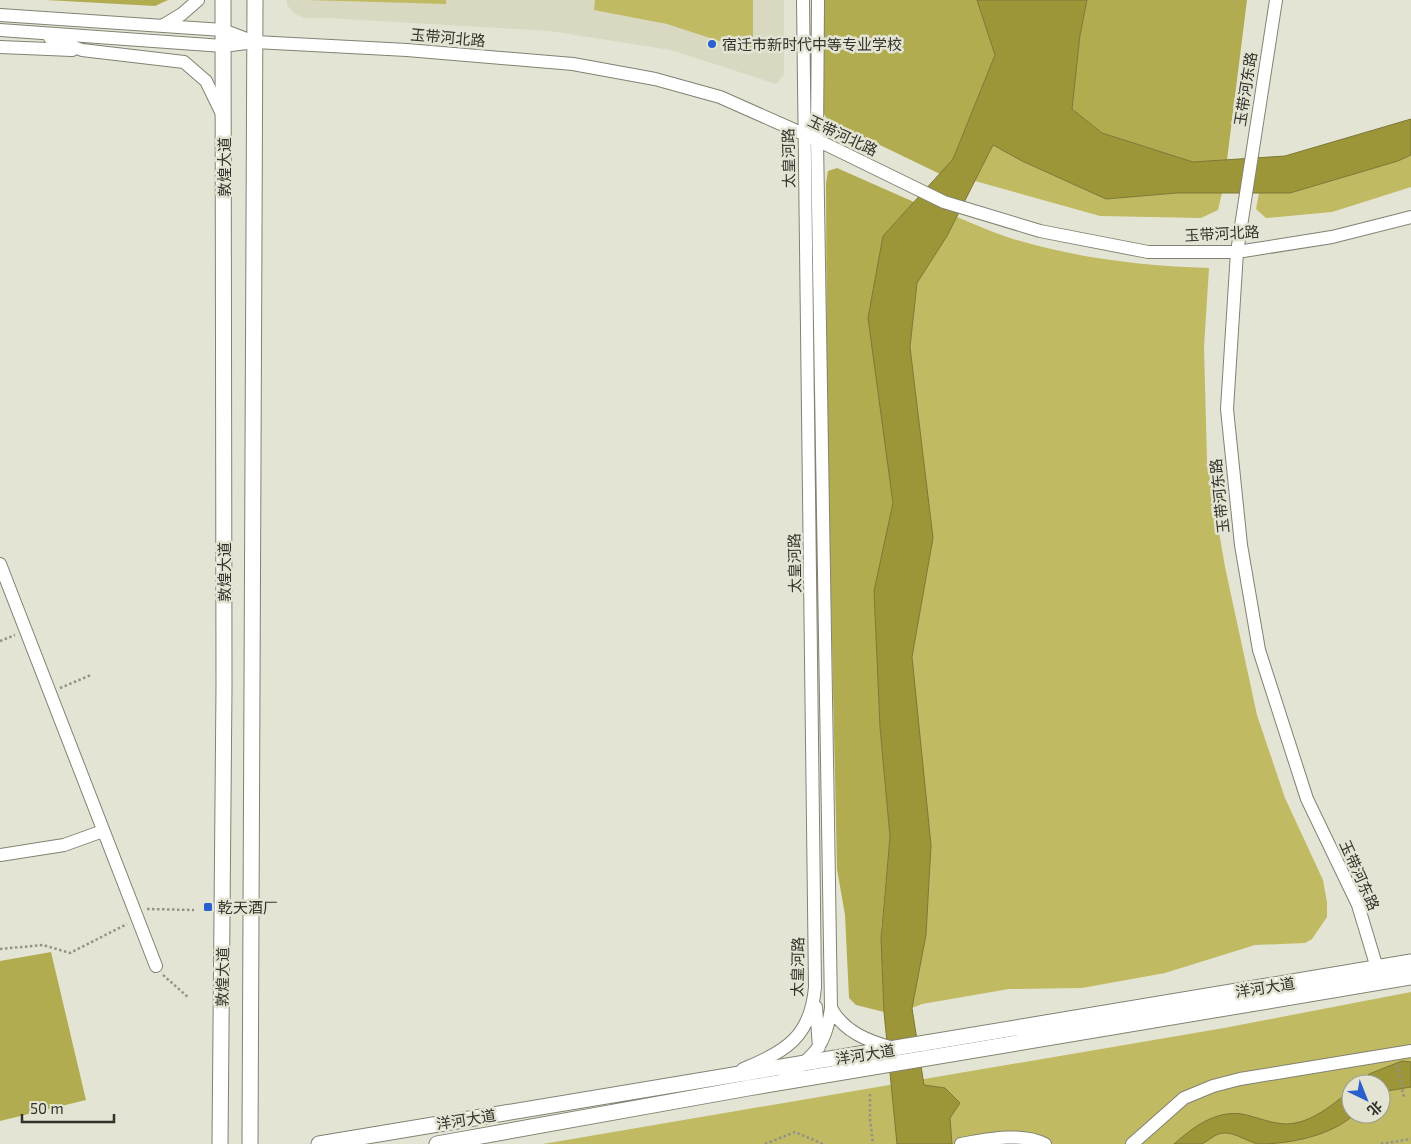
<svg xmlns="http://www.w3.org/2000/svg" width="1411" height="1144" font-family="'Exo 2','Noto Sans SC',sans-serif">
<style>
.built{fill:#d9d8c1}
.green{fill:#c0ba62;fill-rule:evenodd}
.forest{fill:#b2ac50}
.water{fill:#9c9639;stroke:#7c7835}
.lines{fill:none;stroke-linecap:round;stroke-linejoin:round}
.minor-casing{stroke:#828273;stroke-width:14}
.major-casing{stroke:#828273;stroke-width:17}
.path{stroke:#929287;stroke-width:2.5;stroke-dasharray:2.5 2.5;stroke-linecap:butt}
.minor{stroke:#fff;stroke-width:12}
.major{stroke:#fff;stroke-width:15}
.poi-dot{fill:#2a60ce;stroke:#e4e4d4;stroke-width:2}
.labels{text-anchor:middle;dominant-baseline:central;stroke-width:5;stroke-linejoin:round;paint-order:stroke}
.street-label{font-size:15px;fill:#32322b;stroke:#e4e4d4}
.poi-label{font-size:15px;fill:#32322b;stroke:#e4e4d4;text-anchor:start}
</style>
<rect width="100%" height="100%" fill="#e4e4d4"/>
<!-- built -->
<path class="built" d="M287 0H784V75L776 84 671 50 550 31 327 18H304L295 14 287 5Z"/>
<!-- green -->
<path class="green" d="M307 0H446V4Z
M595 0H753V52L667 24 594 10Z
M993 145 1022 161 1106 199 1177 193H1222L1218 210 1201 218 1100 216 975 181Z
M1411 155V187L1332 212 1266 218 1256 209 1259 193H1290L1398 161Z
M957 217C974 224 992 232 1010 238 1074 258 1142 266 1209 268L1204 347 1207 461 1225 567 1257 715 1285 798 1323 880 1327 902V917L1312 939 1305 943 1255 945 1165 973 1082 988 1009 989 922 1004 912 1008 926 935 931 845 912 657 933 538 910 347 917 283Z
M1411 992V1144H543L1224 1028ZM1351 1084H1381V1114H1351Z"/>
<!-- forest -->
<path class="forest" d="M46 0H168L155 6Z
M822 0H977L995 55 953 159 940 174 828 120 822 111Z
M1087 0H1247L1227 160 1193 162 1102 133 1072 109 1080 35Z
M837 168 914 202 883 236 868 318 894 504 874 591 880 727 890 837 881 931 884 1012 856 1005 849 998 845 915 837 869 827 416 826 183 828 171Z
M51 952 86 1100 0 1121V961Z"/>
<!-- water -->
<path class="water" d="M977 0H1087L1080 35 1072 109 1102 133 1193 162 1285 156 1411 119V155L1398 161 1290 193H1177L1106 199 1022 161 993 145 947 236 917 283 910 347 933 538 912 657 931 845 926 935 912 1008 924 1085 945 1088 960 1103 950 1118 952 1144H897L884 1012 881 938 890 837 880 727 874 591 893 503 868 318 883 236 953 159 995 55Z
M1402 1061 1411 1062V1087L1381 1092V1084H1358L1369 1074Z
M1351 1090V1114H1355C1331 1136 1290 1144 1258 1144 1246 1141 1236 1133 1225 1133 1214 1133 1210 1141 1201 1144 1194 1144 1181 1144 1174 1144 1192 1128 1215 1110 1242 1114 1257 1117 1272 1124 1287 1124 1312 1123 1333 1104 1351 1090Z"/>
<g class="lines">
<!-- minor casing -->
<g class="minor-casing">
<path id="minor" d="M818 0 817 140 831 1008C844 1032 868 1041 893 1048
M1276 0 1237 252 1227 409 1241 545 1259 650 1307 799 1358 905 1377 968
M0 15 223 30 252 41
M162 26 182 14 198 0
M0 30 223 46 255 42 407 50 573 64 655 79 720 97 817 140 944 202 1040 231 1148 252H1237L1332 237 1411 217
M50 38 82 50 184 62 206 81 222 114
M0 47 72 50
M0 564 156 966
M0 855 64 845 103 831
M816 1007 819 1047
M743 1069C786 1052 811 1036 815 987L803 0
M780 1082C811 1057 825 1051 831 1008
M961 1144C988 1139 1021 1132 1045 1144
M1132 1144 1184 1098 1213 1086 1240 1079 1411 1051"/>
</g>
<!-- major casing -->
<g class="major-casing">
<path id="major" d="M220 1144 224 686 223 0
M250 1144 255 0
M319 1144 1411 962
M437 1144 748 1088 1411 977"/>
</g>
<!-- path -->
<path class="path" d="M0 641 15 635
M60 688 91 675
M147 909 194 910
M0 949 43 945 70 953 127 924
M163 975 189 998
M1397 1065 1404 1098
M870 1094V1119L873 1144
M765 1144 795 1132 823 1144
M1381 1144 1411 1139"/>
<!-- minor -->
<use href="#minor" class="minor"/>
<!-- major -->
<use href="#major" class="major"/>
</g>
<!-- markers -->
<g class="poi-dot">
<circle cx="712" cy="44" r="5"/>
<rect x="203" y="902" width="10" height="10" rx="2.5"/>
</g>
<g class="labels">
<!-- street labels -->
<g class="street-label">
<text transform="translate(448 37) rotate(5)">玉带河北路</text>
<text transform="translate(1245 89) rotate(-81)">玉带河东路</text>
<text transform="translate(843 135) rotate(25)">玉带河北路</text>
<text transform="translate(788 158) rotate(-91)">太皇河路</text>
<text transform="translate(224 167) rotate(-90)">敦煌大道</text>
<text transform="translate(1222 233) rotate(-3)">玉带河北路</text>
<text transform="translate(1219 496) rotate(-96)">玉带河东路</text>
<text transform="translate(794 563) rotate(-91)">太皇河路</text>
<text transform="translate(224 572) rotate(-90)">敦煌大道</text>
<text transform="translate(1360 875) rotate(66)">玉带河东路</text>
<text transform="translate(797 967) rotate(-89)">太皇河路</text>
<text transform="translate(222 977) rotate(-89)">敦煌大道</text>
<text transform="translate(1265 987) rotate(-9)">洋河大道</text>
<text transform="translate(865 1054) rotate(-9)">洋河大道</text>
<text transform="translate(466 1119) rotate(-9)">洋河大道</text>
</g>
<!-- poi labels -->
<g class="poi-label">
<text x="722" y="44">宿迁市新时代中等专业学校</text>
<text x="218" y="907">乾天酒厂</text>
</g>
</g>
<!-- north arrow -->
<g transform="translate(1366 1099) rotate(137)"><circle r="24" fill="#e4e4d4" stroke="#9d9d90"/>
<path d="M0-4L9 19L0 12L-9 19Z" fill="#2a60ce"/>
<text y="-8" font-size="14" font-weight="bold" text-anchor="middle" fill="#32322b">北</text>
</g>
<!-- scale -->
<path d="M22 1114v8h92v-8" fill="none" stroke="#32322b" stroke-width="2.5"/>
<text x="30" y="1114" font-size="15" fill="#32322b" stroke="#e4e4d4" stroke-width="4" paint-order="stroke">50 m</text>
</svg>
